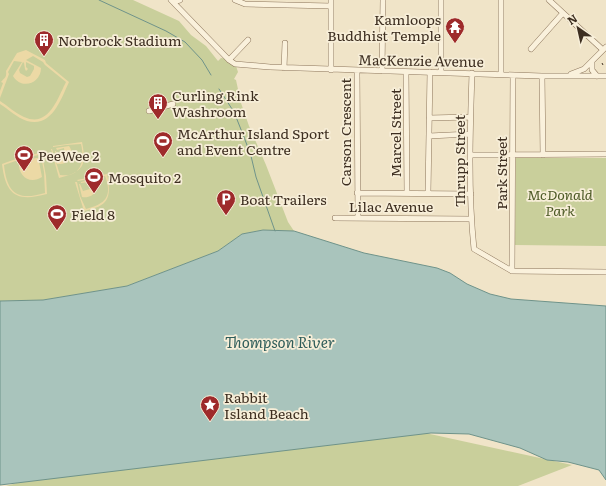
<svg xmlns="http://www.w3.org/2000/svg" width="606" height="486" font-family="Literata,serif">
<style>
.green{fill:#c9cf9b}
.sand{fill:#ecd9a5;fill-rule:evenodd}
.water{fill:#a9c4bc;stroke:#6f938a}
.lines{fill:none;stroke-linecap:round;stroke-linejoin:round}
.stream{stroke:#6f938a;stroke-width:1}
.minor-casing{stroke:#8d765c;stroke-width:6}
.minor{stroke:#faf1dc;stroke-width:5}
.rail{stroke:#3d2e20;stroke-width:1;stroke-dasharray:7 7;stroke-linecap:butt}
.labels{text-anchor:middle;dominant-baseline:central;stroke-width:3.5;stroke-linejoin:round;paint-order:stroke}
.poi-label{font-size:14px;fill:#3d2e20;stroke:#f7eed8;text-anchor:start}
.street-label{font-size:14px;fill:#3d2e20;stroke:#f7eed8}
.park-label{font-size:14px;font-style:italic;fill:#4d5a26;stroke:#f7eed8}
.water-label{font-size:15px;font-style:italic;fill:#2f5d5a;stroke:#f7eed8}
</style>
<rect width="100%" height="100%" fill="#f0e4c8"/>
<!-- green -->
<path class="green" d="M0 0H133L179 21 191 35 206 46 218 61 221 58 234 60 238 72 234 79 236 80 241 103 249 126 266 165 288 222 294 231 263 230 242 234 218 251 127 286 43 300 0 301Z
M516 158H606V246L515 245Z
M366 420 572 465 518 486H6L42 476Z"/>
<!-- sand -->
<path class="sand" d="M26 50 45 60 46 63 69 82C61 99 52 128 27 121 17 118 8 109 0 104V101C8 106 15 113 24 117 48 128 57 100 65 84L66 82 45 65 43 62 33 56 26 60 41 68C41 84 21 90 13 76L22 62 14 61 8 72 9 74 0 98V91L3 83 1 82C4 78 7 78 6 71L17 53ZM23 62 24 63 25 69 26 71 28 69 26 67V62L34 66V69L30 76 27 77 20 73 19 70Z
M82 142C87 166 83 172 59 178L51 149H52L60 175C81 178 85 161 81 144L66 145 53 147V146Z
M69 146C76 156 69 165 57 164L55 151H56L58 158 65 157 64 148 57 150 56 148Z
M40 153 39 155 24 158 4 165C7 194 18 201 45 193L44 172 41 156 42 155 46 176 47 194C17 202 6 196 2 164L24 156Z
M36 158H38L39 160V162L42 177C30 185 18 176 19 163Z
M107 174C112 199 108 206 84 211L75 182H77L80 196 86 209C105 204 113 197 105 176L78 181 77 180Z
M93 179C100 189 94 199 82 197L79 184H80L83 191 90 189 88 182 81 183V182Z"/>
<!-- water -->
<path class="water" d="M263 230 294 231 364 253 437 268 450 273 467 284 490 294 511 299 606 306V480L599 470 568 462 547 460 520 448 469 434 431 433 0 485V301L43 300 127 286 218 251 242 234Z"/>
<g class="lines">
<!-- stream -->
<path class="stream" d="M99 0 166 31 185 42 202 60 211 75
M219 89 234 112 244 137 251 156 256 177 275 231"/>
<!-- minor casing -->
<g class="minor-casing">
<path id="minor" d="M171 0 229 60 235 64 270 67 542 76H606
M235 0 245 4 331 6
M549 0 603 50
M173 2 180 0
M531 49 563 13
M229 60 248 40
M592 62V70L597 76
M284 68 285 43
M331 70V0
M357 71 358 218
M382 71 383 0
M406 72 407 193
M441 73V0
M472 73C470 132 468 191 474 249L512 271 606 272
M501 74V0
M571 74 584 69 606 47
M542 76 543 155
M149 111 173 104
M429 118 470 117
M429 136 470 134
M470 155 606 154
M357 193 471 194
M428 193 430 72
M335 218 471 219
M512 271 513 75"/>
</g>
<!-- minor -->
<use href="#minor" class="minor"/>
<!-- rail -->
<path class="rail" d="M602 63 603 65"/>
</g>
<!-- icons -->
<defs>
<g id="temple-pin" transform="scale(1)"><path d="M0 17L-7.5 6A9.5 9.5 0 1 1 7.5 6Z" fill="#9e2a2b" stroke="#f7eed8"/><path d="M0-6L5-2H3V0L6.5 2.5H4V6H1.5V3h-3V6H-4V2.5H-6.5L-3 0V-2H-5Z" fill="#fff"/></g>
<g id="building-pin" transform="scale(1)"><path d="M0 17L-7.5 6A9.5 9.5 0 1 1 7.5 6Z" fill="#9e2a2b" stroke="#f7eed8"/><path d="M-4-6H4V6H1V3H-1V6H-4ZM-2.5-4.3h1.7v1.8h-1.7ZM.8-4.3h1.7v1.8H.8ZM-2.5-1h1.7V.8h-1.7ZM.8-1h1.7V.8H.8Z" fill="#fff"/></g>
<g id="stadium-pin" transform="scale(1)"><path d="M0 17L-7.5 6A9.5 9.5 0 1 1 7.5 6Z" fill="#9e2a2b" stroke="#f7eed8"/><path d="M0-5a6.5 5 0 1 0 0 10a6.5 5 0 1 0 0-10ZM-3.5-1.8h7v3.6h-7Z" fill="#fff"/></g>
<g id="parking-pin" transform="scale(1)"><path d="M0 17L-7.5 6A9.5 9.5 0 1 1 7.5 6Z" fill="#9e2a2b" stroke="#f7eed8"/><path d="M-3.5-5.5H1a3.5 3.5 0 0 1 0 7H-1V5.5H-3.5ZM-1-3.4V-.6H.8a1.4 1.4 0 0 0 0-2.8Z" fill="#fff"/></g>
<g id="sight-pin" transform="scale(1)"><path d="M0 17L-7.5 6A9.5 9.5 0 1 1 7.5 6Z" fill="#9e2a2b" stroke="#f7eed8"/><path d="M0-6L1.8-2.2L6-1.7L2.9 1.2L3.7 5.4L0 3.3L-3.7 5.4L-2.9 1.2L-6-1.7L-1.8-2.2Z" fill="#fff"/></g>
</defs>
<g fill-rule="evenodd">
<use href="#temple-pin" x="455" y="27"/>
<use href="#building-pin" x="44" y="40"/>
<use href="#building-pin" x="158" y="103"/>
<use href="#stadium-pin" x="163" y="141"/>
<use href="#stadium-pin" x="24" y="155"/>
<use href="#stadium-pin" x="94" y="177"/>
<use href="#parking-pin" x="226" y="199"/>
<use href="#stadium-pin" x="57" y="214"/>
<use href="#sight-pin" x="210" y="405"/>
</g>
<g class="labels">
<!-- poi labels -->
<g class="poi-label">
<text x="441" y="19" text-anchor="end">Kamloops<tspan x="441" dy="16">Buddhist Temple</tspan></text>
<text x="58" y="40">Norbrock Stadium</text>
<text x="172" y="95">Curling Rink<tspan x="172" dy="16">Washroom</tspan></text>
<text x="177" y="133">McArthur Island Sport<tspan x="177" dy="16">and Event Centre</tspan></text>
<text x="38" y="155">PeeWee 2</text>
<text x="108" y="177">Mosquito 2</text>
<text x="240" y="199">Boat Trailers</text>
<text x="71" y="214">Field 8</text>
<text x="224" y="397">Rabbit<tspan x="224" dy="16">Island Beach</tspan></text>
</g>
<!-- street labels -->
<g class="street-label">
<text transform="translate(421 60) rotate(1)">MacKenzie Avenue</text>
<text transform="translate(345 132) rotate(-90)">Carson Crescent</text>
<text transform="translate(395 133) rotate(-90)">Marcel Street</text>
<text transform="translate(459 161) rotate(-90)">Thrupp Street</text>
<text transform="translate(501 173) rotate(-90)">Park Street</text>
<text x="391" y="206">Lilac Avenue</text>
</g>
<!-- park labels -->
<g class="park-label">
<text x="560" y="194">McDonald<tspan x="560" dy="16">Park</tspan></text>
</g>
<!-- water labels -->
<g class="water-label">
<text x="280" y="341">Thompson River</text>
</g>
</g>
<!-- north arrow -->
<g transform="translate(578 28) rotate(326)" stroke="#f7eed8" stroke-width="3" paint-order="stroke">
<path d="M0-3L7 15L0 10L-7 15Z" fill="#3d2e20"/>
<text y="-6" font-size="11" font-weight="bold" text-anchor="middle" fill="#3d2e20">N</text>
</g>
</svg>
